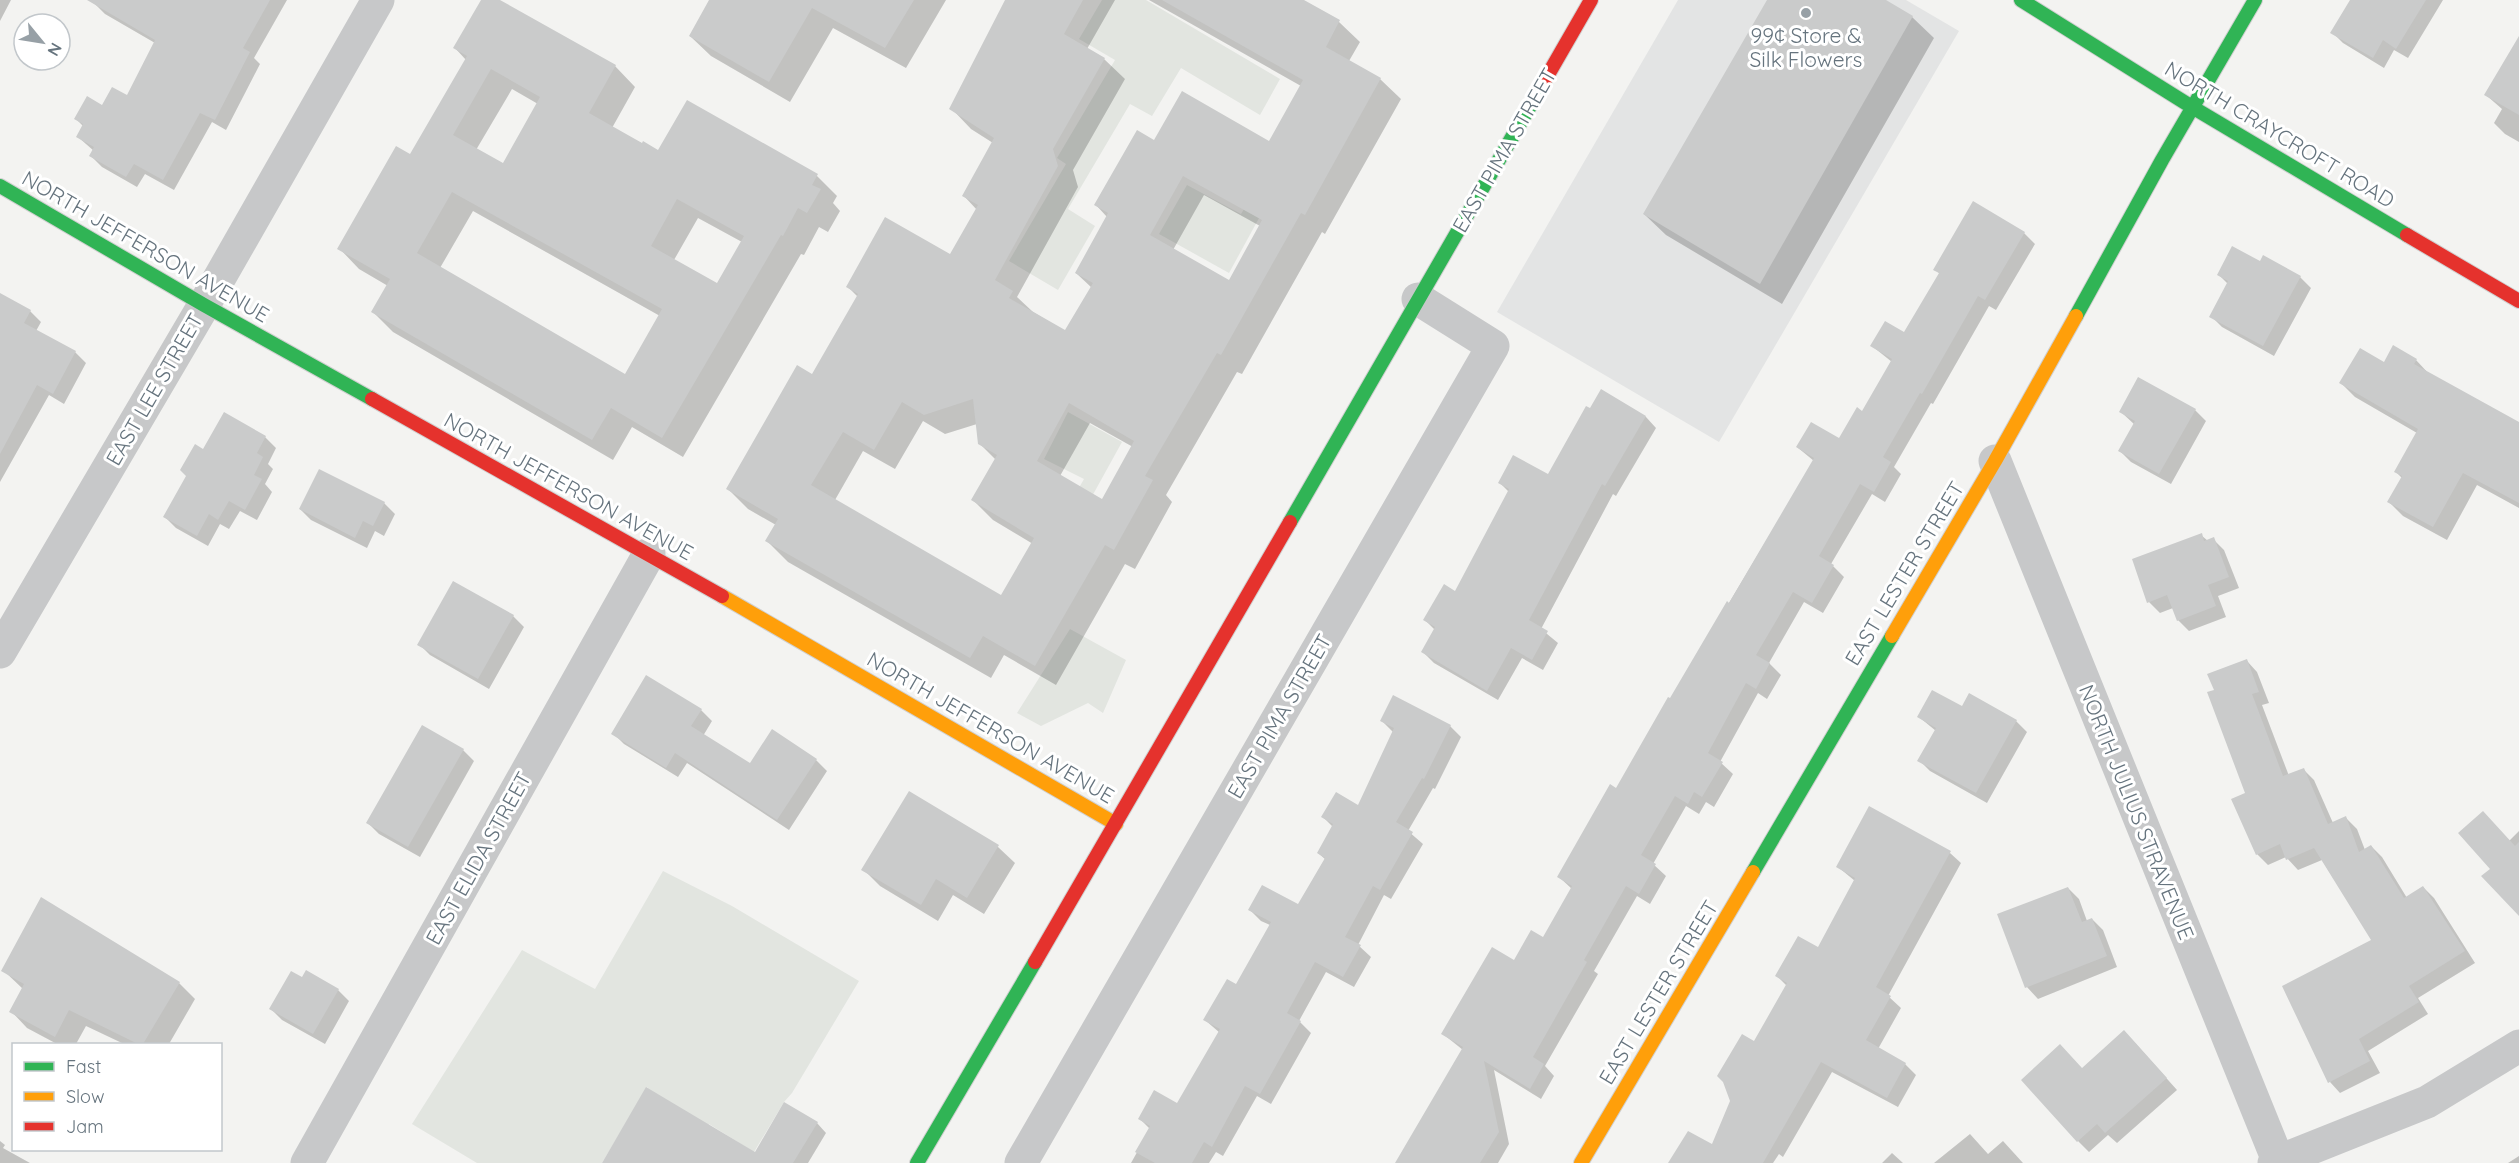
<svg xmlns="http://www.w3.org/2000/svg" width="2519" height="1163" font-family="Quicksand,sans-serif">
<style>
.built{fill:#e3e4e4}
.green{fill:#e2e5e0}
.shadow{fill:#0003;fill-rule:evenodd}
.building{fill:#cacbcb;fill-rule:evenodd}
.lines{fill:none;stroke-linecap:round;stroke-linejoin:round}
.fast-casing{stroke:#d0d0d0;stroke-width:16}
.slow-casing{stroke:#d0d0d0;stroke-width:16}
.jam-casing{stroke:#d0d0d0;stroke-width:16}
.street{stroke:#c7c8c9;stroke-width:33}
.fast{stroke:#30b455;stroke-width:14}
.slow{stroke:#ff9f0a;stroke-width:14}
.jam{stroke:#e5322d;stroke-width:14}
.poi-dot{fill:#97a0a6;stroke:#fff;stroke-width:2}
.labels{text-anchor:middle;dominant-baseline:central;stroke-width:6;stroke-linejoin:round;paint-order:stroke}
.poi-label{font-size:21px;fill:#66747e;stroke:#fff}
.street-label{font-size:21px;fill:#66747e;stroke:#fff}
</style>
<rect width="100%" height="100%" fill="#f3f3f1"/>
<!-- built -->
<path class="built" d="M1678 0H1906L1959 31 1719 442 1497 312Z"/>
<!-- green -->
<path class="green" d="M1102 0H1146L1280 79 1260 115 1181 68 1152 116 1130 104 1068 209 1095 226 1058 290 1009 261 1066 164 1057 158 1115 60 1079 39Z
M1187 185 1241 214 1249 201 1264 209 1229 273 1159 234Z
M1068 412 1122 442 1074 529 1060 521 1084 479 1044 459Z
M1070 629 1126 660 1103 713 1088 703 1041 726 1017 713Z
M663 871 732 906 859 981 792 1093 784 1102 754 1152 709 1124 691 1155 647 1087 602 1163H477L412 1124 522 950 595 989Z"/>
<!-- shadow -->
<path class="shadow" d="M0 0H11L0 21Z
M95 0H287L254 58 260 64 226 130 212 122 174 190 145 174 137 187 102 167 91 156 94 151 78 137 84 127 76 119 128 98 155 43 105 14 94 3Z
M482 0H497L615 66 635 87 612 128 659 152 817 176 837 196 833 203 840 211 828 232 819 227 804 255 801 254 683 457 632 427 613 460 393 332 373 312 388 286 359 269 339 248 411 156 466 60 455 48ZM512 89 538 104 503 165 476 150ZM473 211 660 316 625 376 440 268ZM698 218 742 242 717 285 674 260Z
M711 0H946L906 68 833 28 790 102 711 56 690 36Z
M1007 0H1115L1087 49 1104 59 1125 79 1073 170 1078 187 1017 297 1033 312 1066 332 1092 288 1076 273 1107 217 1096 205 1155 142 1269 143 1301 86 1149 0H1301L1339 22 1360 42 1349 61 1380 79 1401 99 1325 234 1322 232 1242 374 1237 372 1166 495 1172 502 1135 569 1125 564 1056 685 1004 655 991 678 788 562 767 541 776 525 748 509 728 489 813 376 858 297 848 287 950 256 977 210 964 196 993 143 971 129 951 108ZM1204 195 1260 226 1229 282 1173 250ZM923 421 945 434 977 424 979 443 996 460 973 500 993 520 1033 544 1001 597 835 500 863 451 895 469ZM1090 423 1133 447 1103 501 1060 476Z
M1769 0H1883L1912 17 1934 38 1782 304 1666 235 1644 214Z
M2352 0H2443L2408 58 2394 50 2384 68 2343 43 2332 32Z
M2519 72V142L2505 134 2494 123 2502 109 2486 95Z
M2024 233 2035 244 1996 310 1989 306 1933 404 1931 403 1894 467 1901 474 1885 502 1872 494 1831 564 1844 577 1823 613 1804 602 1769 663 1781 675 1767 699 1758 693 1720 762 1733 774 1714 807 1706 802 1699 814 1686 806 1653 864 1666 876 1650 904 1637 896 1594 971 1598 974 1545 1066 1554 1076 1541 1099 1494 1070 1509 1144 1498 1163H1397L1463 1050 1443 1034 1514 962 1544 939 1572 889 1559 877 1617 790 1814 461 1797 447 1839 441 1863 413 1892 362 1872 346 1905 335 1940 274 1935 269Z
M2260 263 2300 277 2311 288 2274 356 2222 327 2211 316 2228 284 2218 274Z
M0 295 30 311 41 322 36 331 75 352 86 363 64 404 49 395 0 482Z
M2394 347 2416 360 2430 375 2519 426V508L2477 485 2447 540 2403 516 2389 502 2402 478 2396 472 2417 433 2355 397 2341 383 2384 364Z
M1602 391 1646 417 1656 428 1616 496 1613 494 1541 629 1558 643 1543 670 1522 658 1498 700 1434 663 1423 652 1435 630 1425 620 1456 593 1509 492 1500 483 1548 476Z
M2195 410 2206 421 2171 484 2131 462 2120 451 2135 425 2121 412Z
M265 437 276 448 268 464 273 469 265 484 272 492 257 520 240 511 229 529 220 524 208 546 176 528 165 517 204 451Z
M320 471 384 503 395 514 384 536 375 531 367 548 311 520 300 509Z
M2201 535 2208 541 2213 539 2224 550 2239 588 2218 596 2226 617 2189 631 2178 620 2173 608 2160 613 2149 602Z
M513 616 524 627 489 689 430 655 419 644Z
M2247 661 2257 672 2269 703 2262 705 2289 776 2303 769 2314 780 2333 823 2346 818 2357 829 2365 850 2371 846 2382 857 2407 898 2423 887 2434 898 2475 963 2418 998 2428 1014 2368 1051 2380 1073 2340 1093 2330 1082 2373 941 2322 860 2298 870 2286 857 2268 865 2257 854 2246 794 2215 691Z
M1963 708 2016 721 2027 732 1987 803 1930 771 1919 760 1936 731 1919 717Z
M701 710 712 721 703 736 750 765 816 760 827 771 789 830 687 763 678 777 624 744 613 733Z
M1382 721 1450 726 1461 737 1435 789 1433 788 1408 831 1423 844 1391 899 1384 895 1358 945 1371 957 1354 987 1326 972 1299 1021 1311 1033 1271 1104 1257 1096 1223 1156 1216 1152 1209 1163H1131L1150 1129 1140 1119 1178 1105 1220 1033 1205 1020 1237 986 1270 925 1261 921 1250 910 1298 906 1325 859 1318 853 1333 827 1323 817 1358 807 1394 733Z
M463 750 474 761 420 857 379 834 368 823Z
M909 793 998 847 1015 863 984 914 953 895 938 921 880 886 863 869Z
M2519 831V914L2492 869 2509 841Z
M1950 853 1961 863 1888 996 1901 1008 1878 1049 1905 1064 1916 1075 1898 1107 1832 1072 1783 1157 1779 1154 1773 1163H1669L1713 1146 1754 1043 1787 986 1777 976 1818 949 1855 881 1838 867Z
M2068 888 2079 899 2087 921 2092 919 2103 930 2117 967 2038 999 2027 987 1999 915Z
M3 970 179 983 195 999 169 1044H124L86 1026 76 1044H57L27 1028 11 1011 23 989Z
M303 979 338 990 349 1001 325 1044 282 1020 271 1009Z
M2135 1043 2177 1090 2117 1143 2108 1135 2089 1152 2078 1141 2082 1070Z
M817 1123 826 1133 808 1163H603L755 1154Z
M1970 1134 1988 1154 2003 1141 2023 1163H1934Z
M0 1141 5 1145 3 1148 30 1163H0Z
M1892 1153 1903 1163H1882Z
M2519 1156V1163H2508Z"/>
<!-- building -->
<path class="building" d="M87 0H270L243 48 250 52 215 120 200 113 163 180 134 164 126 177 89 156 94 147 76 137 83 124 74 119 87 96 102 105 112 87 127 95 155 40Z
M481 0H500L616 65 589 113 642 143 643 141 658 150 687 100 818 174 812 185 821 189 807 213 798 208 783 236 781 235 662 438 611 408 592 440 371 312 390 279 337 249 396 146 410 154 467 56 453 48ZM491 69 540 97 503 163 453 135ZM452 192 662 309 625 374 417 253ZM677 199 744 236 717 283 651 246Z
M709 0H914L885 48 812 8 769 82 689 36Z
M1005 0H1083L1064 34 1105 58 1053 149 1058 166 995 280 1013 291 1009 298 1065 330 1093 283 1075 273 1108 213 1094 205 1137 130 1154 140 1182 91 1269 141 1303 80 1162 0H1304L1340 20 1326 47 1381 78 1305 215 1301 213 1221 355 1217 353 1145 476 1153 480 1114 550 1105 545 1035 666 983 636 970 658 765 541 778 519 726 489 797 365 812 374 858 294 846 287 885 217 950 254 978 205 962 196 994 138 949 109ZM1183 176 1262 220 1229 280 1150 235ZM973 399 978 444 997 455 971 500 1034 538 1001 595 811 485 843 432 874 450 902 402 924 415ZM1069 403 1134 441 1102 499 1037 461Z
M1767 0H1886L1913 16 1760 284 1643 214Z
M2350 0H2426L2396 49 2383 40 2373 58 2330 33Z
M2519 36V115L2484 95Z
M1973 201 2025 232 1985 300 1978 296 1922 394 1920 393 1883 457 1891 462 1874 492 1860 484 1819 556 1834 565 1812 603 1793 592 1756 655 1770 663 1756 689 1746 683 1708 753 1723 762 1702 797 1694 792 1688 804 1675 796 1641 855 1656 864 1639 894 1626 886 1584 960 1587 962 1533 1057 1544 1064 1530 1089 1484 1061 1499 1132 1480 1163H1395L1463 1047 1441 1034 1492 947 1514 960 1531 930 1543 937 1572 886 1557 877 1610 784 1616 788 1668 697 1670 698 1727 601 1729 603 1814 458 1796 447 1811 422 1839 438 1857 407 1862 411 1892 359 1870 346 1885 321 1904 332 1939 273 1933 270Z
M2232 246 2260 261 2263 255 2301 276 2263 346 2209 317 2228 281 2217 275Z
M0 293 31 310 24 323 76 351 53 394 37 385 0 454Z
M2393 345 2417 359 2414 364 2519 422V503L2463 473 2433 527 2387 502 2402 476 2394 472 2418 429 2339 383 2360 348 2384 362Z
M2138 377 2196 409 2159 474 2118 451 2135 421 2119 412Z
M1601 389 1646 416 1605 486 1602 484 1529 620 1548 631 1532 660 1511 648 1487 691 1421 652 1435 627 1423 620 1444 584 1455 591 1509 489 1498 483 1513 455 1548 474 1586 406 1590 408Z
M224 412 266 436 257 453 263 457 254 475 262 479 245 510 229 501 218 520 209 514 197 536 163 517 186 476 180 470 195 444 203 449Z
M319 469 385 502 373 526 363 521 355 538 299 509Z
M2202 533 2204 541 2214 537 2229 577 2208 585 2216 606 2177 621 2167 595 2147 603 2132 559Z
M453 581 514 615 478 679 417 645Z
M2247 659 2259 692 2252 694 2283 776 2304 768 2328 824 2346 816 2359 852 2371 845 2404 898 2423 886 2465 951 2409 986 2419 1002 2359 1039 2370 1061 2328 1083 2282 986 2371 940 2314 848 2286 860 2280 844 2256 855 2231 799 2245 793 2207 692 2214 690 2207 674Z
M646 675 702 709 691 726 750 763 772 729 817 759 777 820 675 753 666 768 611 734Z
M1932 690 1962 706 1969 693 2017 720 1976 793 1917 761 1936 728 1917 717Z
M1393 695 1451 725 1424 779 1422 778 1396 822 1413 832 1380 890 1373 886 1345 937 1361 945 1343 977 1315 962 1287 1013 1301 1021 1260 1094 1245 1086 1212 1147 1204 1142 1192 1163H1155L1135 1152 1150 1126 1138 1119 1154 1090 1177 1103 1220 1029 1203 1020 1227 979 1236 984 1271 922 1248 910 1262 885 1298 904 1325 858 1317 853 1333 824 1321 817 1336 792 1358 805 1394 728 1380 721Z
M422 725 464 749 408 847 366 823Z
M909 791 999 845 967 898 936 879 921 905 861 870Z
M1869 806 1951 851 1876 987 1891 996 1866 1040 1906 1063 1887 1098 1821 1062 1763 1163H1668L1688 1131 1712 1144 1730 1101 1723 1082 1717 1076 1742 1034 1754 1041 1787 983 1775 976 1798 936 1818 947 1855 878 1836 867Z
M2483 811 2515 846 2519 842V916L2481 876 2490 869 2458 833Z
M2068 887 2082 922 2092 918 2107 956 2025 988 1997 914Z
M41 897 180 982 143 1044H138L69 1010 55 1037 9 1012 24 984 1 971Z
M306 970 339 989 313 1034 269 1009 291 971 302 977Z
M2124 1030 2167 1078 2105 1133 2097 1124 2077 1142 2021 1080 2060 1044 2082 1068Z
M646 1087 755 1152 784 1102 818 1122 793 1163H602Z"/>
<g class="lines">
<!-- fast casing -->
<g class="fast-casing">
<path id="fast" d="M2021 0 2192 107 2407 235
M0 186 204 305 372 399
M2076 316 2162 160 2255 0
M1290 522 1545 80
M1753 872 1892 636
M917 1163 1035 962"/>
</g>
<!-- slow casing -->
<g class="slow-casing">
<path id="slow" d="M722 596 1116 824
M1892 636 1995 461 2076 316
M1581 1163 1753 872"/>
</g>
<!-- jam casing -->
<g class="jam-casing">
<path id="jam" d="M1545 80 1591 0
M2407 235 2519 301
M372 399 722 596
M1035 962 1290 522"/>
</g>
<!-- street -->
<path class="street" d="M1995 461 2279 1163
M0 652 204 305 378 0
M307 1163 649 554
M1021 1163 1493 346 1418 299
M2274 1163 2427 1102 2519 1046"/>
<!-- fast -->
<use href="#fast" class="fast"/>
<!-- slow -->
<use href="#slow" class="slow"/>
<!-- jam -->
<use href="#jam" class="jam"/>
</g>
<!-- markers -->
<circle class="poi-dot" cx="1806" cy="13" r="6"/>
<g class="labels">
<!-- poi labels -->
<g class="poi-label">
<text x="1806" y="35">99¢ Store &amp;<tspan x="1806" dy="24">Silk Flowers</tspan></text>
</g>
<!-- street labels -->
<g class="street-label">
<text transform="translate(2280 134) rotate(31)">NORTH CRAYCROFT ROAD</text>
<text transform="translate(1504 150) rotate(-60)">EAST PIMA STREET</text>
<text transform="translate(146 246) rotate(30)">NORTH JEFFERSON AVENUE</text>
<text transform="translate(154 389) rotate(-60)">EAST LEE STREET</text>
<text transform="translate(569 486) rotate(29)">NORTH JEFFERSON AVENUE</text>
<text transform="translate(1904 573) rotate(-59)">EAST LESTER STREET</text>
<text transform="translate(1279 716) rotate(-60)">EAST PIMA STREET</text>
<text transform="translate(991 727) rotate(30)">NORTH JEFFERSON AVENUE</text>
<text transform="translate(2137 812) rotate(68)">NORTH JULIUS STRAVENUE</text>
<text transform="translate(478 858) rotate(-61)">EAST ELIDA STREET</text>
<text transform="translate(1658 992) rotate(-59)">EAST LESTER STREET</text>
</g>
</g>
<!-- legend -->
<rect x="12" y="1043" width="210" height="108" fill="#ffffff" stroke="#c2c7cb" stroke-width="1.5"/>
<rect x="24" y="1062" width="30" height="9" fill="#30b455" stroke="#c2c7cb" stroke-width="1.5"/>
<text x="66" y="1073" font-size="18" fill="#66747e">Fast</text>
<rect x="24" y="1092" width="30" height="9" fill="#ff9f0a" stroke="#c2c7cb" stroke-width="1.5"/>
<text x="66" y="1103" font-size="18" fill="#66747e">Slow</text>
<rect x="24" y="1122" width="30" height="9" fill="#e5322d" stroke="#c2c7cb" stroke-width="1.5"/>
<text x="66" y="1133" font-size="18" fill="#66747e">Jam</text>
<!-- north arrow -->
<g transform="translate(42 42) rotate(120)"><circle r="28" fill="#ffffff" stroke="#c2c7cb" stroke-width="1.5"/>
<path d="M0-4.5L10 22L0 15L-10 22Z" fill="#97a0a6"/>
<text y="-9" font-size="16" font-weight="bold" text-anchor="middle" fill="#66747e">N</text>
</g>
</svg>
